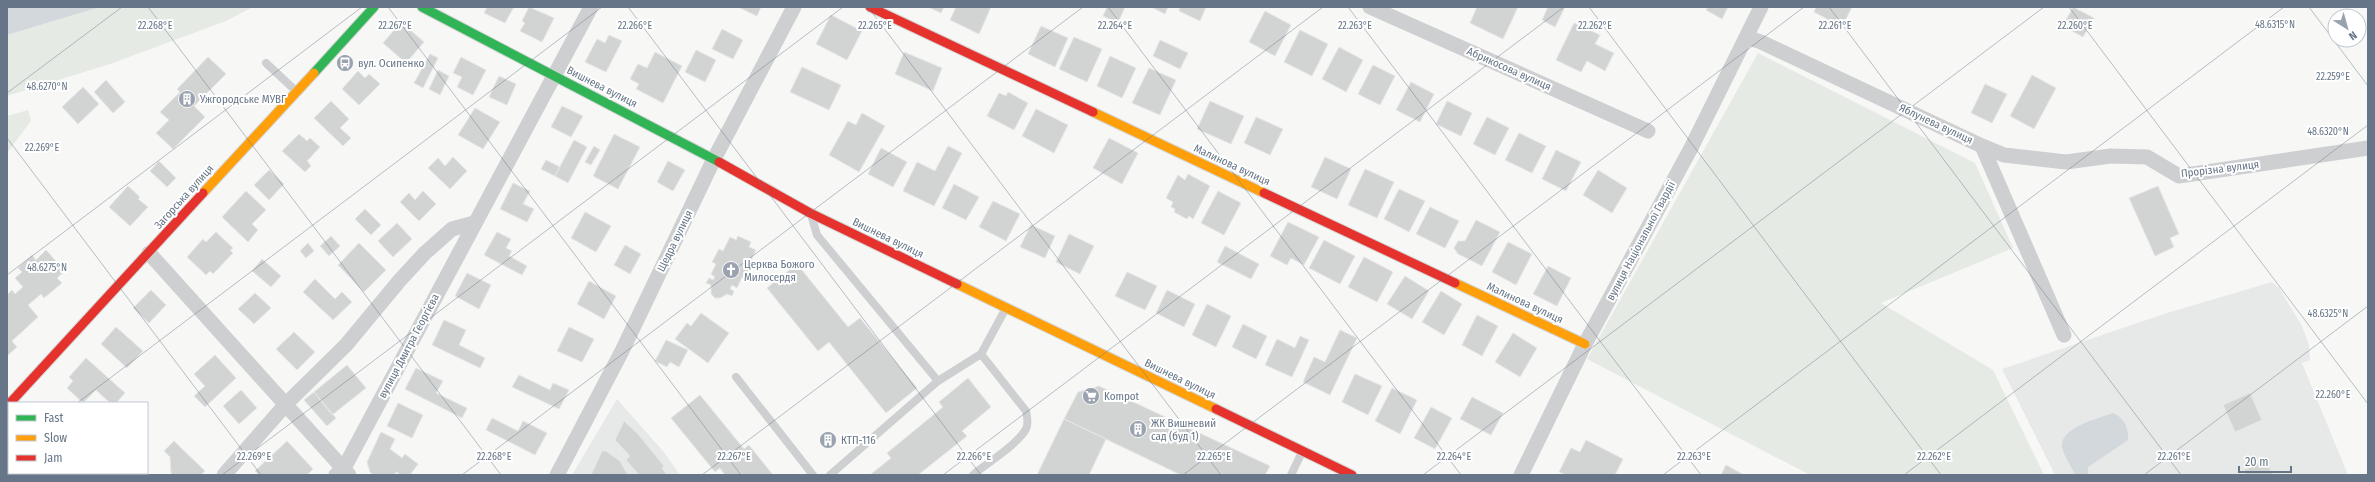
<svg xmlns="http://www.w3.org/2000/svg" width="2375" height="482" font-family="'Fira Sans Condensed',sans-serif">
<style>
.built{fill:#e7e9e8}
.green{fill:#e6eae4}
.water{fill:#d2d8db}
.building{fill:#d2d3d3;stroke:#e6e6e6}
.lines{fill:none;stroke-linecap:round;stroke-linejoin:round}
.fast-casing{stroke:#d2d4d5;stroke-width:11}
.slow-casing{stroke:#d2d4d5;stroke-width:11}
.jam-casing{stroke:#d2d4d5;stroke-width:11}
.lane{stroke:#cecfd1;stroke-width:8}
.street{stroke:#cecfd1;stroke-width:15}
.fast{stroke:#30b455;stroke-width:9}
.slow{stroke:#ff9f0a;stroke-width:9}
.jam{stroke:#e5322d;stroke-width:9}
.ticks{fill:none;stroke:#667587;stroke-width:1;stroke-opacity:0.45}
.labels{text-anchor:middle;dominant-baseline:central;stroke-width:4;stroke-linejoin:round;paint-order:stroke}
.poi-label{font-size:11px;fill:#667587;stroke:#fff;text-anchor:start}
.street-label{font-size:11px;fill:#667587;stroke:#fff}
.ticks-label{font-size:10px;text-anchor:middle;fill:#667587;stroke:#fff;stroke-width:4;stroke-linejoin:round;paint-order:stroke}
</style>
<rect width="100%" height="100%" fill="#f7f7f6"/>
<!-- built -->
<path class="built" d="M2272 282 2279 288 2302 326 2309 345 2310 360 2302 363 2348 475H2055L2002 369 2167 313Z
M617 399 663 451 680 475H572Z"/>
<!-- green -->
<path class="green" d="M100 7H253L226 21 110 64 7 96V35Z
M1758 53 1975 163 2013 248 1881 303 1993 370 2044 475H1810L1587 359Z
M28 110 31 121 7 153V116Z"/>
<!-- water -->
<path class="water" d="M7 7H100L7 35Z
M2113 413C2124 417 2129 429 2128 440L2088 467V475H2075C2071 466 2064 456 2062 447 2060 427 2098 419 2113 413Z"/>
<!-- building -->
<path class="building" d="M487 7H514L505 23 484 13Z
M529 7 554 18 542 42 520 31 525 23 522 21Z
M738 7H761L757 16Z
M928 7H944L941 13Z
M956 7H991L979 34 950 20Z
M1107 7H1125L1118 23 1103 16Z
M1151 7H1168L1165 14Z
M1180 7H1206L1200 21 1179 11Z
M1477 7H1518L1503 39 1470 23Z
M1548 7H1565L1555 27 1542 20Z
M1708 7H1728L1722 19 1706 10Z
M1816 7H1852L1842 27 1814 12Z
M2073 7 2094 18 2083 37 2063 26Z
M1265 11 1291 25 1275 56 1249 42Z
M831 15 862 31 847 60 816 44Z
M401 22 424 42 406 63 383 43Z
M1574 23 1600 35 1595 44 1614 53 1605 71 1587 61 1581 72 1556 60Z
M1041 26 1068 38 1055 67 1028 54Z
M722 29 743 40 733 59 712 49Z
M1300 30 1328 44 1312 76 1284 62Z
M609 35 622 41 606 72 585 62 597 39 605 43Z
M1074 37 1102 49 1087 82 1059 69Z
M1160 40 1188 53 1180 69 1153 56Z
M1339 47 1363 60 1346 92 1322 79Z
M696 50 716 60 705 82 685 72Z
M655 52 682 66 663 103 636 89 639 84 630 79 638 64 647 68Z
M904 52 942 68 933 91 895 74Z
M430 54 438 58 423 88 414 83Z
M1110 56 1136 68 1122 98 1097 86Z
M208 57 226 74 194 106 205 117 173 149 156 133 169 120 160 112 180 92 177 89Z
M461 57 486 70 473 95 457 87 462 77 453 73Z
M1373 65 1395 76 1380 105 1358 94Z
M802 67 841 85 829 110 790 92Z
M1149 68 1176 80 1160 115 1132 103Z
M438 70 449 76 440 95 429 89Z
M358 71 365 78 369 74 380 84 359 105 342 89Z
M2032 75 2056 88 2034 129 2010 116Z
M499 76 516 84 507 105 489 97Z
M106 80 125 102 113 113 94 92Z
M1411 82 1434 94 1420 122 1396 110Z
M1985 84 2007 94 1992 123 1971 113Z
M83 87 99 104 78 124 62 107Z
M1008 92 1028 103 1014 130 987 116 999 93 1006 96Z
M331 101 349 119 340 128 351 138 343 146 314 118Z
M1210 101 1244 116 1231 144 1197 129Z
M1447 101 1472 113 1461 136 1436 124Z
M562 106 583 116 571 137 551 127Z
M475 108 500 122 483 149 458 135Z
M1036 109 1068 125 1054 153 1022 136Z
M862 113 885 126 859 172 829 155 848 121 856 125Z
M1256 117 1283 129 1270 155 1244 143Z
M1487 117 1509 128 1495 155 1473 144Z
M1519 133 1546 146 1532 173 1505 160Z
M299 134 307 141 310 138 320 147 307 161 311 166 305 172 282 151Z
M614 134 640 147 618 189 593 176Z
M1109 138 1138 153 1122 184 1093 168Z
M574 140 587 147 568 183 555 176Z
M594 146 600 150 591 165 585 162Z
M948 146 962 153 934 206 903 191 917 162 935 171Z
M881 148 907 162 893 187 868 174Z
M1556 150 1581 162 1566 191 1542 179Z
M453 157 467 171 450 189 428 168 438 158 445 166Z
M1325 157 1351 169 1337 199 1311 187Z
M546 160 560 167 555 176 541 169Z
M159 161 176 178 167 187 150 171Z
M668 161 685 170 673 191 657 182Z
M1365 169 1394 182 1377 218 1348 205Z
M269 170 284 184 269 200 254 185Z
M1598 170 1627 188 1612 213 1583 195Z
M1188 174 1210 186 1193 219 1189 216 1187 219 1174 212 1175 209 1171 207 1173 202 1166 198 1178 175 1185 180Z
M513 183 530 191 523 204 534 209 527 222 500 209Z
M954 184 979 197 966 220 942 208Z
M128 186 140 197 138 199 148 207 130 226 109 207Z
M2158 186 2179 234 2170 238 2174 247 2155 256 2129 198Z
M1399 189 1425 201 1409 232 1384 219Z
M246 191 266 210 252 224 258 230 248 242 222 217Z
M423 191 436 204 419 221 400 202 409 193 415 200Z
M1218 191 1241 203 1224 235 1201 223Z
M993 201 1020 214 1006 241 979 227Z
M1430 207 1459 221 1445 248 1416 234Z
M365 209 381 225 371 235 355 219Z
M585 212 611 226 596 252 571 238Z
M1476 220 1500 232 1482 266 1458 254 1454 248 1458 241H1465Z
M1288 222 1319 237 1304 265 1291 258 1287 265 1270 256Z
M397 223 412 239 393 257 378 241Z
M1031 225 1055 236 1045 258 1020 247Z
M216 232 233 248 230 250 233 253 213 274 210 271 206 275 187 257 203 239 206 242Z
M497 232 511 239 506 248 512 251 509 256 527 266 522 275 484 255Z
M1069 234 1094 246 1080 274 1056 262Z
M331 236 340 246 329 256 320 246Z
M738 236 751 242 749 247 756 250 749 265 752 266 746 279 742 277 737 288 732 285 730 289 734 291 732 296 727 294 720 298H715L711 294V285L706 283 709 278 713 280 715 277 711 274 716 264 712 262 719 249 723 251 730 237 736 240Z
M1324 240 1355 256 1340 284 1309 268Z
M1508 242 1532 254 1516 285 1492 272Z
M308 243 314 251 306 258 300 251Z
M359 243 386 270 364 292 338 265Z
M625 245 641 254 630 274 614 265Z
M1225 246 1259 264 1251 279 1217 262Z
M46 250 65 271 57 278 62 283 44 298 41 294 28 305 38 317 12 341 17 347 7 356V295L12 290 15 294 23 287 15 278 22 272 18 268 32 255 36 260Z
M1364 257 1393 272 1377 302 1348 287Z
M262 259 281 276 271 287 252 271Z
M797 264 848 327 860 318 917 388 886 413 829 342 818 351 767 288Z
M1548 266 1571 278 1557 306 1533 294Z
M1127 272 1157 286 1145 310 1115 296Z
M467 273 491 285 479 309 455 296Z
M1405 276 1429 291 1412 319 1387 304Z
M315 279 335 299 342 292 352 302 333 320 303 292Z
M589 281 616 296 604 319 577 304Z
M151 290 166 305 149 323 133 308Z
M1167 290 1195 304 1184 327 1156 313Z
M1441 291 1462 304 1444 335 1422 322Z
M255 293 271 308 254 324 238 309Z
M1207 304 1231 316 1216 347 1192 335Z
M701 313 729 333 708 363 675 339 687 323 691 326Z
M1477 315 1498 326 1482 356 1462 345Z
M444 320 466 330 459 345 485 358 480 368 432 345Z
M1243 324 1267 336 1256 359 1232 347Z
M116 327 143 351 127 368 101 344Z
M569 327 594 339 582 362 557 351Z
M1340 330 1357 338 1330 395 1303 382 1314 357 1325 362Z
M294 332 315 352 297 370 276 349Z
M1513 333 1537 348 1520 377 1495 362Z
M1300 336 1309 340 1292 377 1265 365 1277 339 1295 348Z
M666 340 688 350 679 367 670 362 667 367 655 361Z
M215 355 236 378 205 407 194 396 205 386 194 374Z
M86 358 125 393 116 403H110L96 390 83 403 67 388 73 381 69 377Z
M347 365 366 388 332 415 314 392Z
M416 368 443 381 436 393 467 408 462 418 405 389Z
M1355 374 1382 386 1368 415 1342 402Z
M519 375 550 390 553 383 569 390 559 409 512 387Z
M968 378 991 407 962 431 967 436 918 475H870L891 458 887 453 943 407 939 402Z
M1099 386 1270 466 1265 475H1181L1064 419 1078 392Z
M1392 388 1417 400 1400 434 1375 421Z
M241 390 257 408 239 424 223 406Z
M314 392 336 418 327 426 304 400Z
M2250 393 2262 420 2235 432 2223 405Z
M700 395 744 449 749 445 773 475H725L720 468 715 472 671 418Z
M1472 397 1503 413 1491 435 1460 419Z
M398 403 423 415 412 438 387 426Z
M1431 407 1452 418 1435 449 1414 438Z
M492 418 518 431 523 421 547 433 535 455 486 430Z
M1064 419 1106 439 1089 475H1037Z
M624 421 638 434 664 466 662 468 667 475H639L626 460 630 456 615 440Z
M381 432 395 439 390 449 402 458 405 454 418 464 410 475H400L397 472 393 475H373L370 472 367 462Z
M831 433 835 438 825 446 821 441Z
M1586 440 1623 459 1615 475H1566L1559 472 1571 448 1580 452Z
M174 441 205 471 201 475H173L171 473 170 457 164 451Z
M287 441 313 469 307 475H259L255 471Z
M602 451H606L620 461 628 475H591Z
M2266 461 2273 475H2246L2244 470Z
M1726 465 1744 475H1721Z"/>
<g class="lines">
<!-- fast casing -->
<g class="fast-casing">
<path id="fast" d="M422 7 719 162
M314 73 374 7"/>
</g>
<!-- slow casing -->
<g class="slow-casing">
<path id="slow" d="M1093 112 1264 193
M203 193 314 73
M1455 283 1585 344
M957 284 1216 409"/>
</g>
<!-- jam casing -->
<g class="jam-casing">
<path id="jam" d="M870 7 1093 112
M719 162 810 213 957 284
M1264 193 1455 283
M10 403 203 193
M1216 409 1352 475"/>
</g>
<!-- lane -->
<path class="lane" d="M266 63 296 91
M812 218 817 235 938 381 981 354 1026 411C1027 417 1029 423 1026 429 1017 445 987 463 973 475
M981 354 1006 308
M736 377 813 475
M830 475 938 381
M1291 475 1302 452"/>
<!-- street -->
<path class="street" d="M1370 7 1648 131
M1746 37 1761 42 1982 146 2064 335
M1982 146 2004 155 2066 162 2111 156 2147 157 2179 176 2368 148
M149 253 349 475
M224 475 286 404 346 345 400 280 425 253 452 229 474 223
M336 475 344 468 591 7
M557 475 622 351 714 159 794 7
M1521 475 1585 344 1691 148 1761 7"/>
<!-- fast -->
<use href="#fast" class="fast"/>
<!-- slow -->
<use href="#slow" class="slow"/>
<!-- jam -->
<use href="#jam" class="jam"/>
</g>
<!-- ticks -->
<path class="ticks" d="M148 7 501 475M388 7 741 475M628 7 981 475M868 7 1221 475M1108 7 1461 475M1348 7 1701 475M1589 7 1941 475M1829 7 2181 475M2069 7 2368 404M2309 7 2368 86M7 93 122 7M7 138 261 475M7 275 362 7M77 403 602 7M7 456 9 454M7 457 9 460M19 473 21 475M222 475 843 7M462 475 1083 7M702 475 1323 7M943 475 1564 7M1183 475 1804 7M1423 475 2044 7M1663 475 2284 7M1904 475 2368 125M2144 475 2368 306"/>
<!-- icons -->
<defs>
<g id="bus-disc" transform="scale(0.9)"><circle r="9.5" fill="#99a2ae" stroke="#fff"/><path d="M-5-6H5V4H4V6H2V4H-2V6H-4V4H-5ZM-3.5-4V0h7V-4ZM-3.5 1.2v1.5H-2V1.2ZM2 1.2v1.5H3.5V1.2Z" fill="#fff"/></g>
<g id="building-disc" transform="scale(0.9)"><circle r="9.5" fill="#99a2ae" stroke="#fff"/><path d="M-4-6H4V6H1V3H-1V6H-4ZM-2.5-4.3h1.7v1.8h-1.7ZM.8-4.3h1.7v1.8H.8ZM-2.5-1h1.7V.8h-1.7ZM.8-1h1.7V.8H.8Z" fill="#fff"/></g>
<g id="church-disc" transform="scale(0.9)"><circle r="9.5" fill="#99a2ae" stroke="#fff"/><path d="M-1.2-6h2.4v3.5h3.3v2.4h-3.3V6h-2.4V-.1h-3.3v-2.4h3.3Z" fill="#fff"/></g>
<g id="supermarket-disc" transform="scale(0.9)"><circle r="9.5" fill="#99a2ae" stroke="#fff"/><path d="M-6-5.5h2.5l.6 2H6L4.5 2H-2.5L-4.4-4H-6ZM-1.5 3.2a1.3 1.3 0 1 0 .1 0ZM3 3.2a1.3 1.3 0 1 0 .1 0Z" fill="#fff"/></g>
</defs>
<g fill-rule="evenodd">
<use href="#bus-disc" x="345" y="63"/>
<use href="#building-disc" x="187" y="99"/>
<use href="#church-disc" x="731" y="270"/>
<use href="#supermarket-disc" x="1091" y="396"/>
<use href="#building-disc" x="1138" y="429"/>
<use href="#building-disc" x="828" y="440"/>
</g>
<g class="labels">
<!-- poi labels -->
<g class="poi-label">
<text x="358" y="63">вул. Осипенко</text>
<text x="200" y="99">Ужгородське МУВГ</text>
<text x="744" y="264">Церква Божого<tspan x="744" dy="13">Милосердя</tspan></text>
<text x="1104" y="396">Kompot</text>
<text x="1151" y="423">ЖК Вишневий<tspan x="1151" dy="13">сад (буд 1)</tspan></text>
<text x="841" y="440">КТП-116</text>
</g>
<!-- street labels -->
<g class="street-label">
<text transform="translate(1509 69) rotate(24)">Абрикосова вулиця</text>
<text transform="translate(602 87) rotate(27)">Вишнева вулиця</text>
<text transform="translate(1936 124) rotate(25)">Яблунева вулиця</text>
<text transform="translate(1232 165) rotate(25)">Малинова вулиця</text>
<text transform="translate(2220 169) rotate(-7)">Прорізна вулиця</text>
<text transform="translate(184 197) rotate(-48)">Загорська вулиця</text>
<text transform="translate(888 238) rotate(26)">Вишнева вулиця</text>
<text transform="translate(675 241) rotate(-64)">Щедра вулиця</text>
<text transform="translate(1641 241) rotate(-62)">вулиця Національної Гвардії</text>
<text transform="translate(1525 303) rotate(25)">Малинова вулиця</text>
<text transform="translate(409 346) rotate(-62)">вулиця Дмитра Георгієва</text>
<text transform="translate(1180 379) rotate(26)">Вишнева вулиця</text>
</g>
</g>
<g class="ticks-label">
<text x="2275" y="28">48.6315°N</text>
<text x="155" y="29">22.268°E</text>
<text x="395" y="29">22.267°E</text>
<text x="635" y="29">22.266°E</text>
<text x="875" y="29">22.265°E</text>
<text x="1115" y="29">22.264°E</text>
<text x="1355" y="29">22.263°E</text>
<text x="1595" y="29">22.262°E</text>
<text x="1835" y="29">22.261°E</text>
<text x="2075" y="29">22.260°E</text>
<text x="2333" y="80">22.259°E</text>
<text x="47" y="90">48.6270°N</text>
<text x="2328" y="135">48.6320°N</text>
<text x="42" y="151">22.269°E</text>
<text x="47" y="271">48.6275°N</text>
<text x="2328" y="317">48.6325°N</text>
<text x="2333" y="398">22.260°E</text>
<text x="254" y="460">22.269°E</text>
<text x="494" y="460">22.268°E</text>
<text x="734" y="460">22.267°E</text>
<text x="974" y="460">22.266°E</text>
<text x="1214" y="460">22.265°E</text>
<text x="1454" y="460">22.264°E</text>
<text x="1694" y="460">22.263°E</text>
<text x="1934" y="460">22.262°E</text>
<text x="2174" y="460">22.261°E</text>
</g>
<!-- border -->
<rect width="2375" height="482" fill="none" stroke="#667587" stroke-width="16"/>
<!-- legend -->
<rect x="8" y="402" width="140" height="72" fill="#ffffff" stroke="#c2c8cf"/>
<rect x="16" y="415" width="20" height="6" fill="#30b455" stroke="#c2c8cf"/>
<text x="44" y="422" font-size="12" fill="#667587">Fast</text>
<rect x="16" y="435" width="20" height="6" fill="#ff9f0a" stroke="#c2c8cf"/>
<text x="44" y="442" font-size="12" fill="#667587">Slow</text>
<rect x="16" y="455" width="20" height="6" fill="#e5322d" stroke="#c2c8cf"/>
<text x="44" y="462" font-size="12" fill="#667587">Jam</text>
<!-- north arrow -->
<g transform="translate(2347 28) rotate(143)"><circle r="19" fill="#ffffff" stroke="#c2c8cf"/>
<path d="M0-3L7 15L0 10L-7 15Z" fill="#99a2ae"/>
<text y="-6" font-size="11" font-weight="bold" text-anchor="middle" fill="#667587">N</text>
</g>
<!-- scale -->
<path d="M2239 466v6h52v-6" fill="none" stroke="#667587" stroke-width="2"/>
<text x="2245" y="466" font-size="12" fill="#667587" stroke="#ffffff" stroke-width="3" paint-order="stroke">20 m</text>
</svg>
